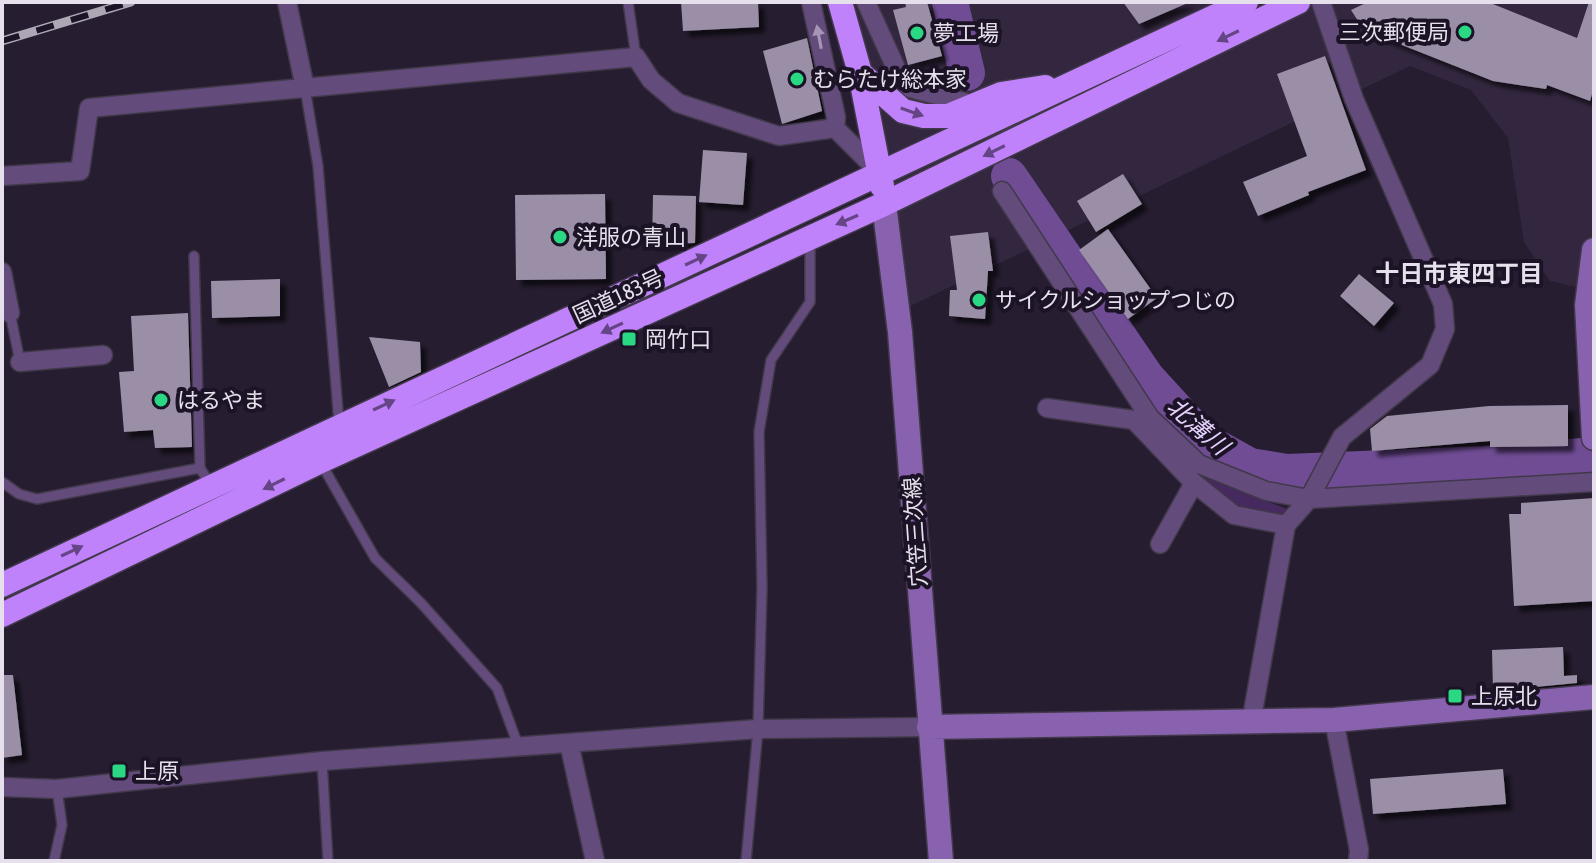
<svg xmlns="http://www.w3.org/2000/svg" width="1596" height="863" font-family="'Asap Condensed','Noto Sans JP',sans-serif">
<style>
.built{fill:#33273f}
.green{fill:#45295f}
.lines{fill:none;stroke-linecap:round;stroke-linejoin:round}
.river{stroke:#704c94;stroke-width:36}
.building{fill:#9a8fa7;filter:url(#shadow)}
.lane-casing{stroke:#41384a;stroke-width:12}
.street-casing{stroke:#41384a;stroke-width:21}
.secondary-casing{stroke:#41384a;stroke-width:27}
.highway-casing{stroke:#41384a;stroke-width:27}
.lane{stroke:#634c7b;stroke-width:9}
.street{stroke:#634c7b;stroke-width:18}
.secondary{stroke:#8862af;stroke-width:24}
.highway{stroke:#bf82fb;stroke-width:24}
.rail-casing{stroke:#ada7b5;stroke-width:9}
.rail{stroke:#1c1326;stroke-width:6;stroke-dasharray:18;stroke-linecap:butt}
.oneway{fill:#654586}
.oneway2{fill:#a496b4}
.poi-dot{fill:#2ad884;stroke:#1c1326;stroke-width:3}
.labels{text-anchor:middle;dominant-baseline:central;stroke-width:8;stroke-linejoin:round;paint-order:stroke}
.poi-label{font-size:22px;fill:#e6e0ed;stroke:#1c1326;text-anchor:start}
.street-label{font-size:22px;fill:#e6e0ed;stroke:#1c1326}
.neighbourhood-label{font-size:24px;font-weight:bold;fill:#e6e0ed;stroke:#1c1326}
.water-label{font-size:24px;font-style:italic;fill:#e4d1fb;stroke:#1c1326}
</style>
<defs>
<filter id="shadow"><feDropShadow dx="6" dy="6" stdDeviation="2" flood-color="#0009"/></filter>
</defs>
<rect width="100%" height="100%" fill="#261d30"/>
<!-- built -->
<path class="built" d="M843 2H1594V449L1586 289 1550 281 1524 242 1508 138 1471 90 1410 66 900 311Z"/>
<!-- green -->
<path class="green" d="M1203 477 1295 512 1286 525 1244 511Z"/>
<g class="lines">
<!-- river -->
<path class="river" d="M950 2 967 73
M1009 176 1147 378 1191 426 1212 445 1250 466 1287 472 1485 464 1594 455"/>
</g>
<!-- building -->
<path class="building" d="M681 2H758L759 27 683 31Z
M905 2H927L942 56 908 65 893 10 906 7Z
M1123 2H1190L1139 24Z
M1368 2H1488L1577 38 1589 2H1594V87L1590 101 1547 85 1546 89 1493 81 1364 30 1351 10Z
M807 38 822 111 782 124 763 51Z
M1325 56 1366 170 1308 192 1309 195 1258 216 1243 182 1307 156 1277 74Z
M703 150 747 153 743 205 699 202Z
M1123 174 1142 204 1096 232 1077 201Z
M605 194 606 279 516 280 515 195Z
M653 195 696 196 695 243 652 244Z
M1108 229 1157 298 1128 319 1079 250Z
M988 232 993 271H988L985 319 949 316 950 290H957L950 236Z
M1359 274 1394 303 1374 326 1340 296Z
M280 279V316L212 318 211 281Z
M188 313 192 447 155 448 153 430 124 432 119 372 134 371 131 316Z
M369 337 420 342 421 372 389 387Z
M1568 405V446L1490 447V441L1372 451 1370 429 1387 416 1489 406Z
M1594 498V601L1514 606 1509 514H1521V503Z
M1563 647 1564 676 1577 675V683L1493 691 1492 650Z
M2 675H13L22 755 2 758Z
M1503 769 1506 804 1373 814 1370 779Z"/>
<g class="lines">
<!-- lane casing -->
<g class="lane-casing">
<path id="lane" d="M628 2 636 57
M305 88 318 166 339 423
M194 256 200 468
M10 313 20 362
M321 463 375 558 421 603 497 688 518 745
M2 482 19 494 37 499 200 468 210 484
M322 761 328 861
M54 861 62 825 57 789
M746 861 758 729 762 587 759 432 771 360 810 302V240"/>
</g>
<!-- street casing -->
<g class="street-casing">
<path id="street" d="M287 2 305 88
M811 2 836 117 835 128 881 174
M866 2 900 77 910 88 975 105
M2 176 80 171 89 108 636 57 651 80 678 103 779 136 835 128
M1002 191 1150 418 1199 464 1266 491 1309 499 1594 482
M2 272 10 313
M20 362 103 355
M1047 408 1134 420 1194 483 1234 515 1286 525
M1160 544 1194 483
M1334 720 1359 850 1358 861
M1251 723 1286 525 1309 499 1342 437 1430 365 1445 329 1443 304 1354 99 1321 2
M569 743 595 861
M2 787 57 789 322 761 758 729 929 727"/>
</g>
<!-- secondary casing -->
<g class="secondary-casing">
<path id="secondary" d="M884 204 900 332 941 861
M1594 250 1587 305 1594 438
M929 727 1334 720 1594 697"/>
</g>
<!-- highway casing -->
<g class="highway-casing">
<path id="highway" d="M840 2 860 73 882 186
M860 73 903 111 924 116H948L1001 94 1045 87
M2 585 1246 2
M2 615 321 461 884 204 1298 2"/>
</g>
<!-- lane -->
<use href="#lane" class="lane"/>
<!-- street -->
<use href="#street" class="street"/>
<!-- secondary -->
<use href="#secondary" class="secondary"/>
<!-- highway -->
<use href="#highway" class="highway"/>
<!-- rail casing -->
<g class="rail-casing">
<path id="rail" d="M2 41 131 2"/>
</g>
<!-- rail -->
<use href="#rail" class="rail"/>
</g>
<!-- one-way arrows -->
<defs><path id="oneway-solid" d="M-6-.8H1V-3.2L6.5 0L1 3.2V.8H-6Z" transform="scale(2)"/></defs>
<g class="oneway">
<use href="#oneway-solid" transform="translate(1228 36) rotate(154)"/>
<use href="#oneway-solid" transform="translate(912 112) rotate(19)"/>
<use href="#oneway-solid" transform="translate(994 151) rotate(154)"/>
<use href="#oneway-solid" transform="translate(847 220) rotate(157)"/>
<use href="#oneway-solid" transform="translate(696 260) rotate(-25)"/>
<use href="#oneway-solid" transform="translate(612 328) rotate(155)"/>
<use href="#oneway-solid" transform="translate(384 405) rotate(-25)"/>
<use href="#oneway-solid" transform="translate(274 484) rotate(154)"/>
<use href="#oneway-solid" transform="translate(72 551) rotate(-25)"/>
</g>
<use class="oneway2" href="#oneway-solid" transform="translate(819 37) rotate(-101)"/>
<!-- markers -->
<g class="poi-dot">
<circle cx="1465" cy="32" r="8"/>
<circle cx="917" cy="33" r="8"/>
<circle cx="797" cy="79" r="8"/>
<circle cx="560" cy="237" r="8"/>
<circle cx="979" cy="300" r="8"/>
<rect x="621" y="331" width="16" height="16" rx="4"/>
<circle cx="161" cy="400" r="8"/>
<rect x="1447" y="688" width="16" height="16" rx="4"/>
<rect x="111" y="763" width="16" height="16" rx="4"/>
</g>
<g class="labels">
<!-- poi labels -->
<g class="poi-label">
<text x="1449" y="32" text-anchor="end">三次郵便局</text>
<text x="933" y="33">夢工場</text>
<text x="813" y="79">むらたけ総本家</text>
<text x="576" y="237">洋服の青山</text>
<text x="995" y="300">サイクルショップつじの</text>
<text x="645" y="339">岡竹口</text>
<text x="177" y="400">はるやま</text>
<text x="1471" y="696">上原北</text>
<text x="135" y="771">上原</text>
</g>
<!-- street labels -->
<g class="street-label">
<text transform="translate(618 296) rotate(-25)">国道183号</text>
<text transform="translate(915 532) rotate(-94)">穴笠三次線</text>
</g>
<!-- neighbourhood labels -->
<g class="neighbourhood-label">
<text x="1459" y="273">十日市東四丁目</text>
</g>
<!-- water labels -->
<g class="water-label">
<text transform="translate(1198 426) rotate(41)">北溝川</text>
</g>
</g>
<!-- border -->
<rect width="1596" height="863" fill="none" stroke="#e6e0ed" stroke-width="8"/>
</svg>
